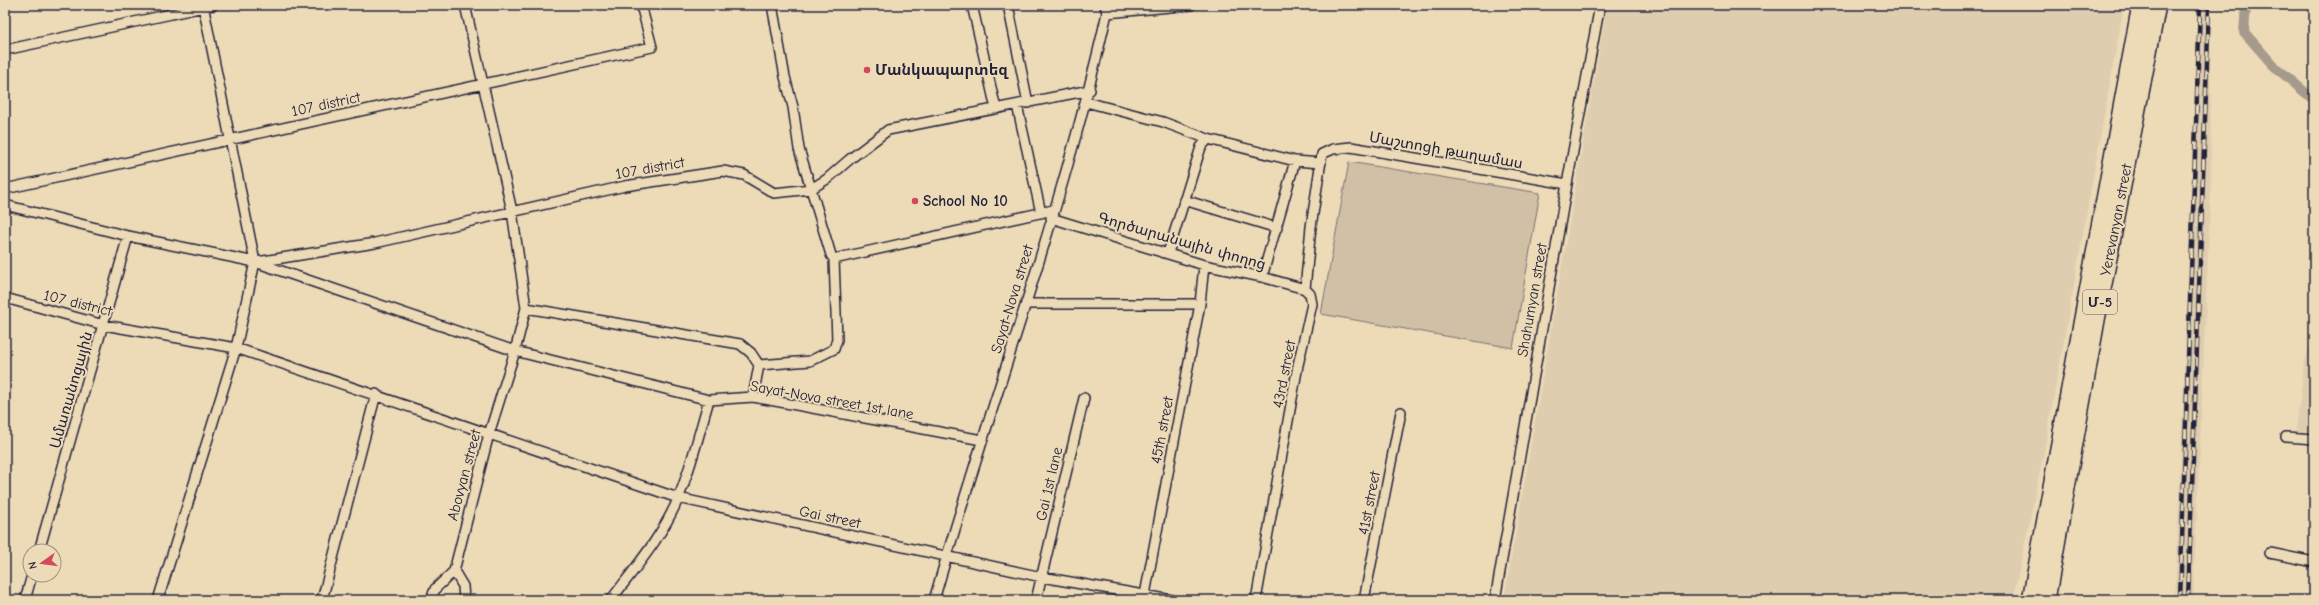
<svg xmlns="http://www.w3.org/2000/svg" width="2319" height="605" font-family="'Comic Neue','Noto Sans Armenian',sans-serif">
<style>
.built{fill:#decdaf}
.green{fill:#d0c0a6;stroke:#797170}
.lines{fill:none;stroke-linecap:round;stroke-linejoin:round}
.canal{stroke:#a59a8b;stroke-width:10}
.street-casing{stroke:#22223b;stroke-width:12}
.highway-casing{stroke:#22223b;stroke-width:20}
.street{stroke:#eddbb8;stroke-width:9}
.highway{stroke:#eddbb8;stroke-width:17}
.rail-casing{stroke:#22223b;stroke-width:4.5}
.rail{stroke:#eddbb8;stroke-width:3;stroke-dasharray:9;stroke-linecap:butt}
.poi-dot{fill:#d1495b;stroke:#eddbb8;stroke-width:1.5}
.labels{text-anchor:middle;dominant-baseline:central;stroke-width:4;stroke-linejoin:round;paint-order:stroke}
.shield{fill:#eddbb8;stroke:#5f5a60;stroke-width:1}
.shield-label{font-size:14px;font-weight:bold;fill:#22223b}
.poi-label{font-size:15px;font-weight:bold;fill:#22223b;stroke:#eddbb8;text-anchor:start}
.street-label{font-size:15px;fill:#22223b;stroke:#eddbb8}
</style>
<rect width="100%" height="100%" fill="#eddbb8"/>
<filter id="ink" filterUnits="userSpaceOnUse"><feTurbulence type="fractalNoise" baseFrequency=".025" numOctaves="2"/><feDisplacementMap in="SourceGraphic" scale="8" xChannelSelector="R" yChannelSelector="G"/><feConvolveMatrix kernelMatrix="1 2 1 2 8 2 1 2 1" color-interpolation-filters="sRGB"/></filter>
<g filter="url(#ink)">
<!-- built -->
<path class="built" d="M1607 5H2124L2043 457 2013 600H1504Z
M2199 5H2210L2211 183 2201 422 2193 600H2175Z
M2309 347 2314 348V433L2296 431 2304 365Z"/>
<!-- green -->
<path class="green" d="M1349 162 1540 193 1513 348 1321 314Z"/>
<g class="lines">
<!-- canal -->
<path class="canal" d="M2246 5 2244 32 2273 65 2314 100"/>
<!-- street casing -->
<g class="street-casing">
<path id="street" d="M772 5 785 77 793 107 799 149 831 255 834 259 1053 210
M972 5 996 109
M1008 5 1028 103
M1107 13 1191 5
M5 50 213 5
M1086 102 1163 122 1208 139
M1017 105 1041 213
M5 189 652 47 641 5
M1184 200 1277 228
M5 205 128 236 255 262 515 351 709 400 753 397 982 440
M1051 218 1204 265 1262 277 1305 289
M1168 253 1201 147 1208 139 1295 161 1321 163
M257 262 375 243 625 186 723 171 744 175 774 193 811 189 827 179 850 159 888 130 1090 90
M1262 277 1295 161
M5 298 104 325 236 348 678 498 1042 577 1172 600
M1026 304H1200
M526 308 740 344 751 353 759 365 753 397
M759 365 810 361 834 349 837 340 834 259
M2286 437 2314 439
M39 551 128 236
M2270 553 2314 562
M454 571 463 586 464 600
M25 600 32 575
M158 600 236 348 255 262 203 5
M322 600 376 394
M431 600 435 589 454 571 489 434 515 351 526 308 512 211 465 5
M611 600C635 568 662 537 678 499 691 468 699 433 709 400
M934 600C990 404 1062 212 1107 13L1105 5
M1036 600 1084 398
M1144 600 1200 304 1204 265
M1256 600 1298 365 1312 304 1310 294 1305 289 1311 227 1322 154 1333 149 1351 147 1567 184
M1364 600 1401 412
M1495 600 1567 184 1600 5"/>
</g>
<!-- highway casing -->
<g class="highway-casing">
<path id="highway" d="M2031 600 2141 5
M2046 600 2096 320 2157 5"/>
</g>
<!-- street -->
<use href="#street" class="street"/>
<!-- highway -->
<use href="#highway" class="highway"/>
<!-- rail casing -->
<g class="rail-casing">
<path id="rail" d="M2180 600 2200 5
M2188 600 2209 5"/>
</g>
<!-- rail -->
<use href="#rail" class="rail"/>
</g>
</g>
<!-- markers -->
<g class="poi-dot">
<circle cx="867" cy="70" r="4"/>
<circle cx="915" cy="201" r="4"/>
</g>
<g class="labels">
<!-- shield labels -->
<rect class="shield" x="2083" y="290" width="34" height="24" rx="3"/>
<g class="shield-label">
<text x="2100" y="302">Մ-5</text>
</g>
<!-- poi labels -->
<g class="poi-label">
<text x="875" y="70">Մանկապարտեզ</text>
<text x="923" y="201">School No 10</text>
</g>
<!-- street labels -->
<g class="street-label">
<text transform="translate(326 104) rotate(-12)">107 district</text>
<text transform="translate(1446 150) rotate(10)">Մաշտոցի թաղամաս</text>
<text transform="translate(650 168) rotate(-10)">107 district</text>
<text transform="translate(2116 220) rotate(-79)">Yerevanyan street</text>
<text transform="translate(1182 241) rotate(16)">Գործարանային փողոց</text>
<text transform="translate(1012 299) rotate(-73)">Sayat-Nova street</text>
<text transform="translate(1532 300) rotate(-80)">Shahumyan street</text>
<text transform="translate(78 303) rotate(14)">107 district</text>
<text transform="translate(1284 374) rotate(-79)">43rd street</text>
<text transform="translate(71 390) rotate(-74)">Ամառանոցային</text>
<text transform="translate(832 400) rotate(10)">Sayat-Nova street 1st lane</text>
<text transform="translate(1162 430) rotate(-79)">45th street</text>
<text transform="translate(464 475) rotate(-75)">Abovyan street</text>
<text transform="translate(1049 484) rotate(-77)">Gai 1st lane</text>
<text transform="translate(1369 503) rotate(-79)">41st street</text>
<text transform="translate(830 517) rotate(12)">Gai street</text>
</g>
</g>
<!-- margin -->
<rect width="2319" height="605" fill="none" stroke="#eddbb8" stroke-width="20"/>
<rect x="10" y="10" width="2299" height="585" fill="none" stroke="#22223b" stroke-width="1.5" filter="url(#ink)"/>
<!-- north arrow -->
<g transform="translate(42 563) rotate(256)"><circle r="19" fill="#eddbb8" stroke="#9c9186"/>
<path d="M0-3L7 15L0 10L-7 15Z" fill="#d1495b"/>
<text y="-6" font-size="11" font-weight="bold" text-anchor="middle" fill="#22223b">N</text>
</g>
</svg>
